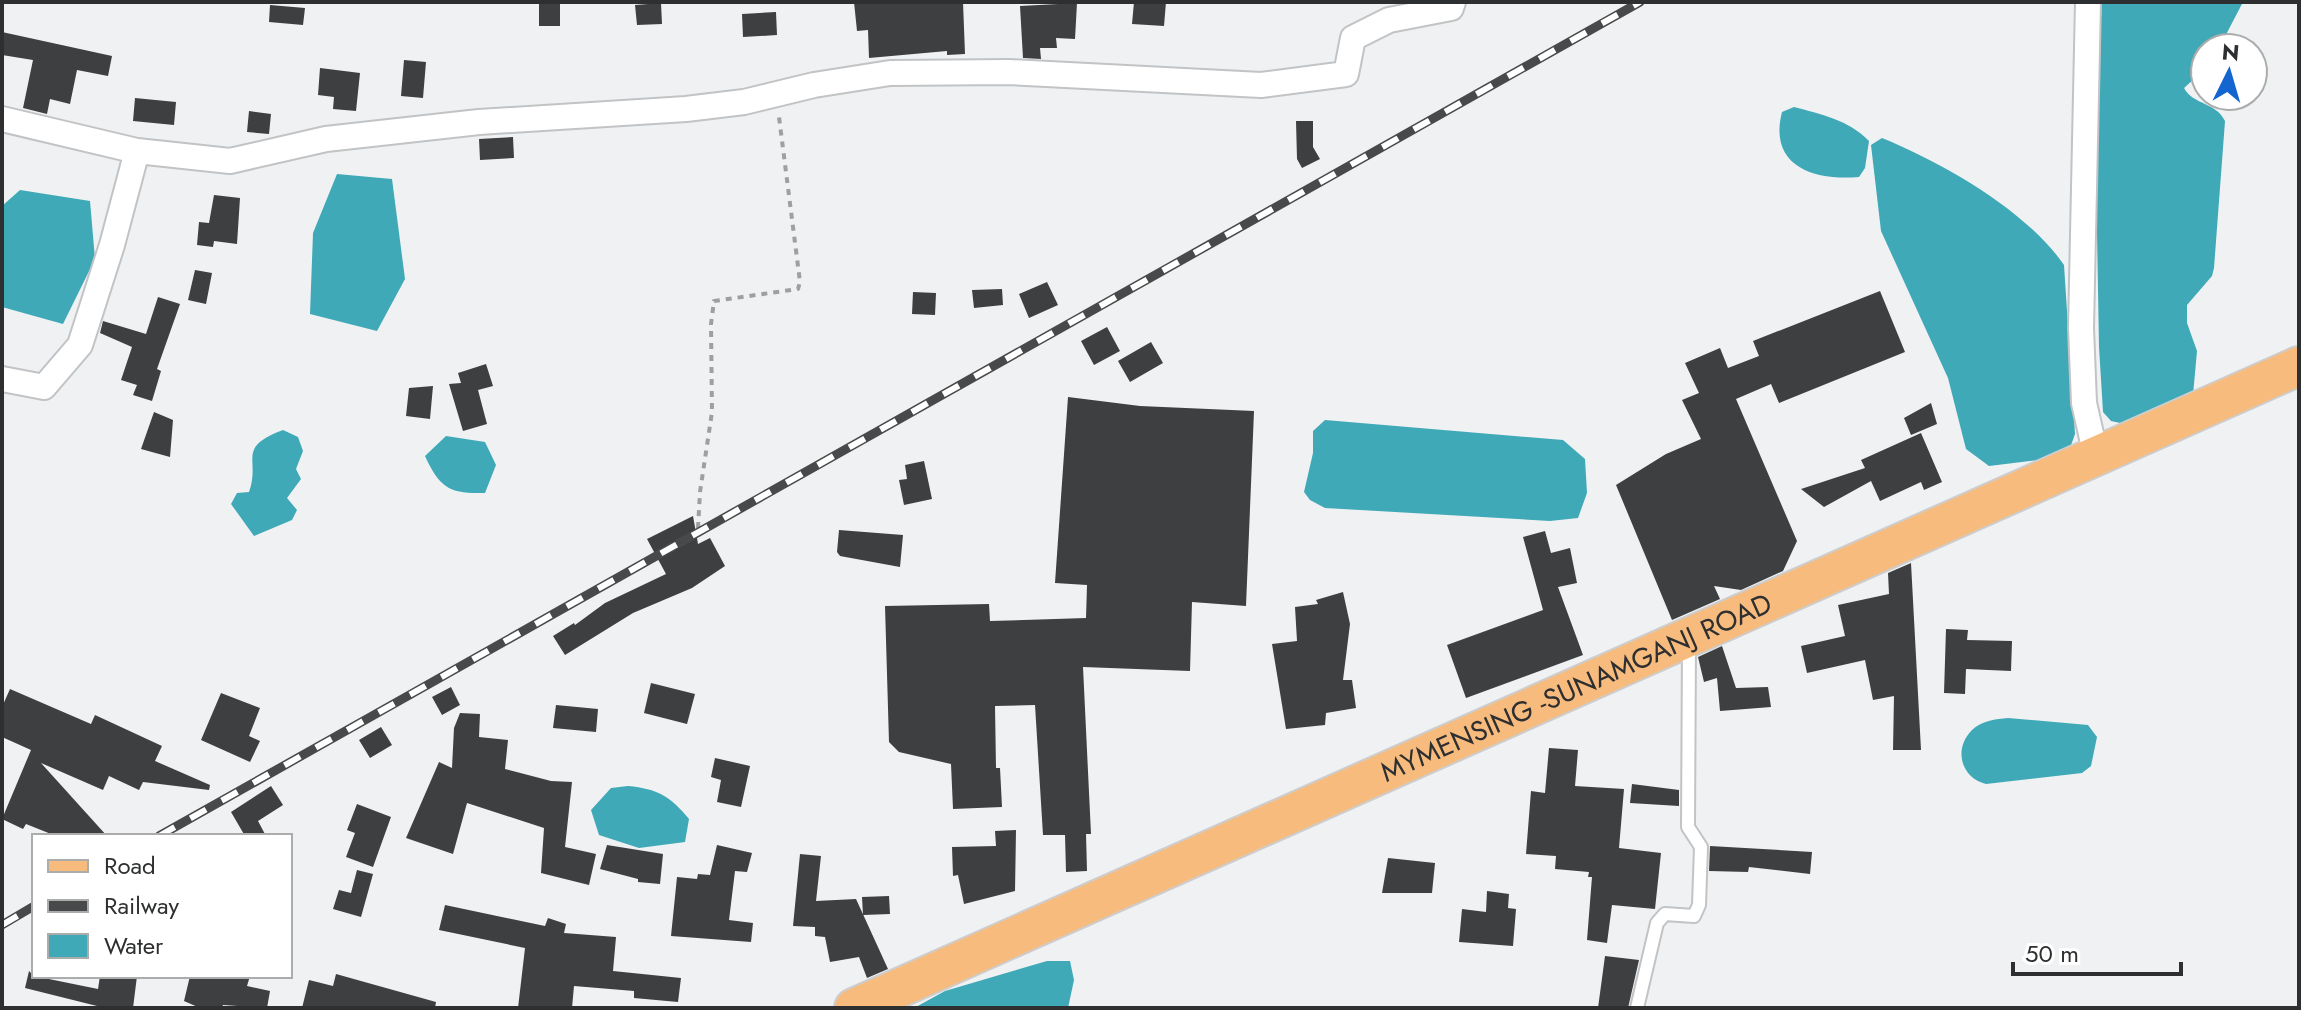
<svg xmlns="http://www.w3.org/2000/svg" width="2301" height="1010" font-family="Jost,sans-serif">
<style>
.water{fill:#3fa9b7}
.building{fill:#3d3f40}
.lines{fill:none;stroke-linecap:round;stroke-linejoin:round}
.lane-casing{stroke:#c1c3c5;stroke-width:16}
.street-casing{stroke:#c1c3c5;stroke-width:28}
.primary-casing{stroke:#cdcdcd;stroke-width:42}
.path{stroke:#9d9fa0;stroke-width:4;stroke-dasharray:6 6;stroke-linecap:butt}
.lane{stroke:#fff;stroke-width:12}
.street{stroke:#fff;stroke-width:24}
.primary{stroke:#f8bb7e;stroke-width:38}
.rail-casing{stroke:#48494a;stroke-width:9}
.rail{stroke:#fff;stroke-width:6;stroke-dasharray:18;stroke-linecap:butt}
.labels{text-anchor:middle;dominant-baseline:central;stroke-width:8;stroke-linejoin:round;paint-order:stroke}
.street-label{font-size:28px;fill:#2e2f30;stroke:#fff}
</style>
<rect width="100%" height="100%" fill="#eff1f3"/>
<!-- water -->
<path class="water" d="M2102 2H2243L2219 48H2205V69L2184 88C2193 105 2216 102 2225 121L2214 268 2212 276 2187 305V323L2197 351 2193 395 2125 424 2111 421 2103 412 2099 347 2095 118Z
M1794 107C1820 114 1849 120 1869 141L1865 168 1859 177C1814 181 1768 166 1782 112Z
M1882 138C1943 163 2026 210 2064 265L2075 434 2070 448 2039 460 1989 466 1966 449 1948 378 1881 231 1871 145Z
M337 174 392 179 405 279 377 331 310 314 313 233Z
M20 190 90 201 95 259 63 324 2 307V206Z
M1325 420 1563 440 1585 459 1587 493 1578 518 1550 521 1325 508 1310 500 1304 492 1313 453V431Z
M283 430 298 437 303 451 296 469 301 479 287 498 297 510 292 520 254 536 231 504 237 493 249 492C261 459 235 448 283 430Z
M446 436 485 442 496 465 485 493C451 494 440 489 425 456Z
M2008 718 2088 725 2097 737 2091 766 2082 773 1986 784C1961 778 1953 749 1972 730 1981 721 1996 719 2008 718Z
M628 786C658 789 670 796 689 819L685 842 639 848 599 835 591 810 611 788Z
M1047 961H1070L1074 980 1068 1008H914L945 991Z"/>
<!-- building -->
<path class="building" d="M539 2H560V26H539Z
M854 2H963L965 54 947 55V51L869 58 868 30 857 31Z
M1134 2H1166L1164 26 1132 24Z
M661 3 662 24 637 25 635 5Z
M1077 3 1075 39 1056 38 1057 48H1040L1041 59 1023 58 1020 6Z
M270 5 305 8 303 25 269 22Z
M776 12 777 35 743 37 742 14Z
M2 32 112 56 108 76 77 70 70 104 50 99 47 114 23 108 33 60 2 55Z
M404 60 426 62 423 98 401 96Z
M320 68 360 73 356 111 333 109 334 97 318 95Z
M135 98 176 102 174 125 133 121Z
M249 111 271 114 269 134 247 132Z
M1296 121H1313V147L1320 159 1302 168 1297 159Z
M513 137 514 158 480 160 479 139Z
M214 195 240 198 237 244 214 241 213 247 197 245 199 222 209 223Z
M195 270 212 273 206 304 188 300Z
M1047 282 1058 305 1029 318 1019 294Z
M1002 289 1003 305 974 308 972 290Z
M1880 291 1905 352 1779 403 1771 384 1736 399 1797 541 1783 571 1741 590 1714 586 1720 599 1672 620 1616 485 1666 454 1701 439 1682 400 1699 393 1685 363 1720 348 1728 368 1759 356 1753 341Z
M913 292 936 293 935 315 912 314Z
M158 297 180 304 157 369 161 371 152 401 133 395 137 385 121 380 132 347 100 333 103 321 146 334Z
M1107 327 1120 351 1094 365 1081 341Z
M1151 342 1163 363 1130 382 1118 361Z
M486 364 493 386 478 390 487 424 463 431 449 384 461 383 458 373Z
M433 386 430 419 406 416 409 388Z
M1068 397 1140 406 1254 411 1246 606 1192 602 1190 671 1083 667 1091 834H1086L1087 871 1066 872 1065 835H1043L1035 705 995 706 996 768H1000L1002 807 953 809 951 764 899 752 889 742 885 606 989 604 990 621 1086 618 1087 585 1055 583Z
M1931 403 1937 424 1911 435 1904 418Z
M154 412 173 420 170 457 141 449Z
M1921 433 1942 482 1924 490 1921 482 1880 501 1871 481 1824 507 1801 489 1865 468 1861 460Z
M924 461 932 499 904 505 899 480 907 479 905 465Z
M693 516 698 544 710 538 725 566 692 588 633 613 565 655 553 636 574 623 575 625 605 603 666 574 647 539Z
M839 530 903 535 900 567 840 556 837 552Z
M1545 531 1551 553 1570 548 1577 583 1558 587 1583 655 1466 698 1447 645 1543 610 1523 537Z
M1911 563 1921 750H1893L1894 696 1873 700 1865 660 1807 673 1801 646 1845 636 1838 605 1889 594 1888 573Z
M1343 592 1350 624 1343 680H1352L1356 708 1326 713 1325 725 1286 729 1272 644 1297 641 1295 607 1318 604 1316 600Z
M1946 629 1968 630 1967 640 2012 641 2011 671 1966 669 1965 694 1944 693Z
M1722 646 1736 688 1768 687 1771 707 1720 711 1717 678 1704 682 1698 657Z
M651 683 695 694 687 724 644 713Z
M451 687 460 705 442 715 432 697Z
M10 689 91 724 95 715 162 746 155 761 210 785 209 790 143 782 139 790 109 776 103 790 41 763 107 836H56L26 824 23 829 2 819 31 750 2 737V707Z
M221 693 260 708 249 736 260 741 250 762 201 740Z
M556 705 598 709 596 732 553 728Z
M460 713 480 714 479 737 508 740 505 769 551 781 572 782 565 847 596 854 589 885 541 873 544 828 467 803 453 854 406 838 439 762 452 768 454 728Z
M381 727 392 745 370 758 359 740Z
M1549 748 1578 750 1575 786 1624 789 1619 848 1661 853 1655 909 1612 905 1607 943 1587 940 1592 877H1588L1589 872 1555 869 1556 856 1526 854 1531 791 1545 793Z
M715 758 750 766 741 807 717 802 721 780 711 777Z
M1632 784 1679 790V806L1630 803Z
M271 786 283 805 258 821 266 836H245L231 812Z
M357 804 391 817 373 867 346 857 355 833 347 830Z
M1016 830 1015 891 964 904 958 875 953 876 952 847 996 846 995 831Z
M607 845 663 854 660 884 638 882V879L600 869Z
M717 845 752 853 747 872 735 871 729 920 753 923 751 942 671 936 677 877 697 879 698 874 710 875Z
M1710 846 1812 852 1810 874 1749 867 1748 872 1709 871Z
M800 854 821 856 816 901 856 899 888 969 867 978 859 957 830 962 825 937 815 936V927L793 926Z
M1388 858 1435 863 1432 893H1382Z
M357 870 373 874 361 917 333 909 339 890 351 893Z
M1487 891 1509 894 1508 908 1516 909 1513 946 1459 942 1462 909 1486 912Z
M889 896 890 914 863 915 862 897Z
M445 905 545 926 548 918 566 924 564 933 616 937 613 971 681 978 678 1002 634 998V991L574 986 572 1008H518L525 948 439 930Z
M1605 956 1639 960 1628 1008H1598Z
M29 971 34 976 98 989 100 976H137L133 1008H105L25 988Z
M336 974 436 1002 435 1008H302L309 980 333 986Z
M190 976H250L247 986 270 991 267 1008 223 1005 222 1008H200L184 1001Z"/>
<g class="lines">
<!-- lane casing -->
<g class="lane-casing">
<path id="lane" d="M1637 1008 1657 923 1665 914 1694 916 1699 905 1701 847 1688 827 1689 644"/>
</g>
<!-- street casing -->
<g class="street-casing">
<path id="street" d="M2088 2 2081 328 2084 403 2096 456
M2 119 137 151
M2 379 44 387 80 345 112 245 137 151 230 161 326 139 479 122 686 109 744 102 814 85 890 73 1009 72 1261 85 1346 74 1353 38 1389 20 1451 8 1453 2"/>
</g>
<!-- primary casing -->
<g class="primary-casing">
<g id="primary">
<path id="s1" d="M854 1008 2299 366"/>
</g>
</g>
<!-- path -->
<path class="path" d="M698 528 700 492 712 412 711 324 714 301 798 289 800 282 779 117"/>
<!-- lane -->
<use href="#lane" class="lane"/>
<!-- street -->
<use href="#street" class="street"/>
<!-- primary -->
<use href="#primary" class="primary"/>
<!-- rail casing -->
<g class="rail-casing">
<path id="rail" d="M159 836 1640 2
M2 925 34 906"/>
</g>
<!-- rail -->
<use href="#rail" class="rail"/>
</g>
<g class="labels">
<!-- street labels -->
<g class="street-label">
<text stroke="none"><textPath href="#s1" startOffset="790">MYMENSING -SUNAMGANJ ROAD</textPath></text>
</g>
</g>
<!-- border -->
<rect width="2301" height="1010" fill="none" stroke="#2e2f30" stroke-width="8"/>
<!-- legend -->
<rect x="32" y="834" width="260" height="144" fill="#ffffff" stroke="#abacac" stroke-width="2"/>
<rect x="48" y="860" width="40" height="12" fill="#f8bb7e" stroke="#abacac" stroke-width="2"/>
<text x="104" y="874" font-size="24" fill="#2e2f30">Road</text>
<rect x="48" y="900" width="40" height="12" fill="#48494a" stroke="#abacac" stroke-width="2"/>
<text x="104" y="914" font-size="24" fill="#2e2f30">Railway</text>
<rect x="48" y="934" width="40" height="24" fill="#3fa9b7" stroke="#abacac" stroke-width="2"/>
<text x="104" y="954" font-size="24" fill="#2e2f30">Water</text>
<!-- north arrow -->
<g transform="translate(2229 72) rotate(5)"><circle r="38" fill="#ffffff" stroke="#abacac" stroke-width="2"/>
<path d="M0-6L14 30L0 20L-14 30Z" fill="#1365cf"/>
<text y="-12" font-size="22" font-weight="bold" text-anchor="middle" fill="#2e2f30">N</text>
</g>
<!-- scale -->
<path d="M2013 962v12h168v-12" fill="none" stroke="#2e2f30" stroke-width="4"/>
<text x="2025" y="962" font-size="24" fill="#2e2f30" stroke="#ffffff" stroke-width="6" paint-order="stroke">50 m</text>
</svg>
